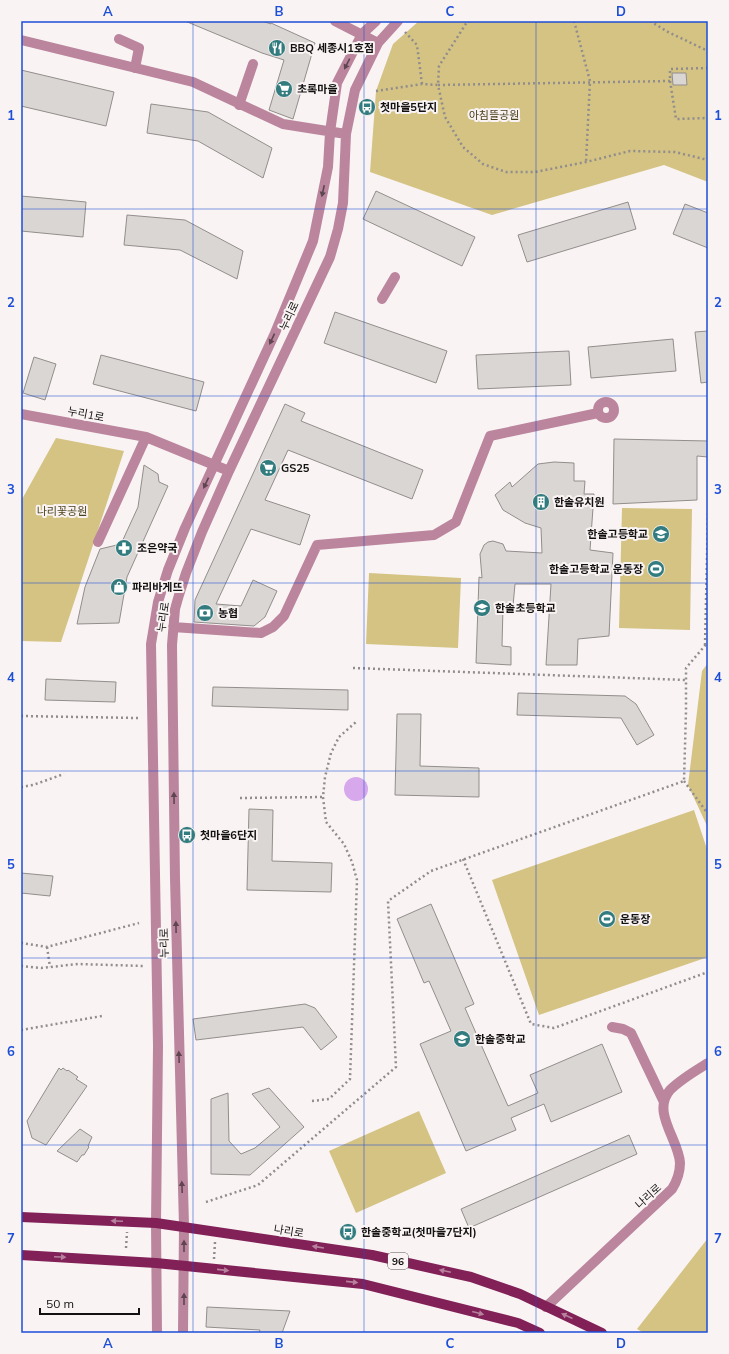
<svg xmlns="http://www.w3.org/2000/svg" width="729" height="1354" font-family="Mulish,'Noto Sans KR',sans-serif">
<style>
.green{fill:#d4c383}
.water{fill:#d7a8ec}
.building{fill:#dad6d3;stroke:#928e8c}
.lines{fill:none;stroke-linecap:round;stroke-linejoin:round}
.path{stroke:#918d8d;stroke-width:2.5;stroke-dasharray:2 3;stroke-linecap:butt}
.minor{stroke:#bc859e;stroke-width:10}
.major{stroke:#812157;stroke-width:10}
.oneway{fill:#5e4550}
.oneway2{fill:#b7809d}
.grid{fill:none;stroke:#1d4ed8;stroke-width:1;stroke-opacity:0.55}
.labels{text-anchor:middle;dominant-baseline:central;stroke-width:4;stroke-linejoin:round;paint-order:stroke}
.shield{fill:#f9f4f3;stroke:#575454;stroke-width:1}
.shield-label{font-size:10px;font-weight:bold;fill:#121010}
.poi-label{font-size:11px;font-weight:bold;fill:#121010;stroke:#f9f4f3;text-anchor:start}
.park-label{font-size:11px;fill:#4b411d;stroke:#f9f4f3}
.street-label{font-size:11px;fill:#121010;stroke:#f9f4f3}
.neatline{fill:none;stroke:#1d4ed8;stroke-width:1.5}
.grid-label{font-size:13px;text-anchor:middle;font-weight:bold;fill:#1d4ed8}
</style>
<rect width="100%" height="100%" fill="#f9f4f3"/>
<!-- green -->
<path class="green" d="M419 21H708V182L664 165 492 215 370 172 376 91 393 44Z
M56 438 124 451 61 642 21 641V501Z
M622 508 692 509 690 630 619 628Z
M369 573 461 578 458 648 366 644Z
M708 663V828L688 785 702 671Z
M694 810 708 852V957L539 1015 492 880Z
M419 1111 446 1173 356 1213 329 1151Z
M708 1238V1333H644L637 1329Z"/>
<!-- water -->
<path class="water" d="M344 789a12 12 0 1 1 24 0a12 12 0 1 1-24 0Z"/>
<!-- building -->
<path class="building" d="M185 21H262L271 24V23L315 43 293 119 269 110 284 60 262 53Z
M21 70 114 92 106 126 21 106Z
M672 73H686L687 85H673Z
M151 104 208 112 272 148 263 178 198 141 147 133Z
M376 191 475 237 462 266 363 219Z
M21 196 86 202 83 237 21 231Z
M628 202 636 229 527 262 518 235Z
M685 204 708 213V248L673 234Z
M127 215 185 220 243 251 237 279 180 250 124 245Z
M335 312 447 351 436 383 324 343Z
M708 331V382L701 383 695 332Z
M673 339 676 371 591 378 588 347Z
M569 351 571 385 478 389 476 355Z
M101 355 204 382 196 411 93 384Z
M34 357 56 364 45 400 23 393Z
M285 404 305 413 301 421 423 470 412 499 288 450 265 500 310 515 300 545 251 529 216 604 241 606 253 580 277 591 265 617 254 626 194 622 195 600Z
M614 439 708 441V457L697 456V500L613 504Z
M554 462 574 463V481H585L584 494H594L590 550 613 553 609 636 578 639 577 665H546L551 584H515L513 606 503 607 502 646 511 647V665L476 663 479 577 482 578 480 554 484 545 488 542 493 541 503 544 506 551 542 553 541 528 525 523 503 510 495 495 510 482 512 487 538 464Z
M144 465 158 474 159 482 168 486 127 577 119 623 77 624 85 587 100 549 121 544 138 507Z
M46 679 116 682 115 702 45 700Z
M213 687 348 690V710L212 706Z
M518 693 625 696 636 704 654 735 637 745 621 718 517 715Z
M397 714H421L420 766 479 768V797L395 795Z
M249 809 273 810 272 861 332 863 331 892 247 890Z
M21 873 53 876 50 896 21 893Z
M431 904 474 1004 465 1008 508 1106 538 1093 530 1075 602 1044 622 1092 551 1122 544 1104 511 1118 516 1130 466 1151 420 1044 451 1031 429 981 424 983 397 919Z
M305 1004 315 1008 337 1037 321 1050 303 1027 196 1040 193 1019Z
M59 1068 61 1070 63 1068 67 1071 68 1070 78 1077 76 1079 87 1086 46 1145 32 1138 27 1121Z
M269 1088 304 1127 250 1175 211 1174V1099L228 1093 229 1141 241 1154 255 1148 280 1127 252 1094Z
M80 1129 92 1137 88 1146 89 1147 84 1155H82L77 1162 57 1151Z
M629 1135 637 1154 469 1228 461 1209Z
M207 1307 290 1311 282 1333H259L260 1330 206 1327Z"/>
<g class="lines">
<!-- path -->
<path class="path" d="M574 21 590 81 586 162
M650 21 668 32 708 51
M405 32 417 45 422 84
M708 68 670 69V81L676 119 708 118
M670 81 438 85 445 117 463 147 483 164 506 172H535L586 162 630 151 675 152 708 160
M376 91 422 84 438 85 439 66 467 22 470 21
M705 645 708 512
M353 668 686 680
M21 716 138 718
M684 781 708 814
M21 787 33 785 64 774
M240 798 323 797
M463 859 531 1024 554 1028 708 972
M21 943 47 947 139 923
M47 947 50 967
M21 966 41 968 78 964 144 966
M21 1030 102 1016
M312 1101 329 1099 350 1079 357 880 352 862 344 844 326 822 323 797 325 777 331 753 339 737 356 722
M206 1202 258 1185 396 1067 388 901 431 871 684 781 686 711V668L708 642
M126 1248 127 1232
M214 1259 215 1242"/>
<!-- minor -->
<path class="minor" d="M335 21 378 43
M119 39 139 48 135 68
M21 40 193 82 283 124 346 134
M239 105 253 64
M382 299 395 277
M598 410a8 8 0 1 1 16 0a8 8 0 1 1-16 0Z
M21 414 146 437 229 471
M98 542 146 437
M173 627 261 633 273 627 284 616 317 545 434 535 456 522 490 436 598 413
M612 1027 623 1029 631 1033 664 1102
M546 1307 672 1189C677 1181 680 1173 680 1163 679 1140 651 1112 670 1090 681 1079 695 1071 708 1063
M157 1333 156 1223 158 1046 151 644 158 602 168 570 185 528 275 333 313 241 328 167 330 132 337 83 362 34 376 21
M183 1333 184 1226 175 878 172 645 175 609 179 595 186 573 202 532 229 471 330 257 338 229 343 203 346 134 355 90 378 43 398 21"/>
<!-- major -->
<path class="major" d="M21 1217 156 1223 372 1255 471 1277 520 1294 602 1333
M21 1255 156 1263 363 1284 518 1323 540 1333"/>
</g>
<!-- one-way arrows -->
<defs><path id="oneway-solid" d="M-6-.8H1V-3.2L6.5 0L1 3.2V.8H-6Z"/></defs>
<g class="oneway">
<use href="#oneway-solid" transform="translate(347 64) rotate(117)"/>
<use href="#oneway-solid" transform="translate(323 191) rotate(102)"/>
<use href="#oneway-solid" transform="translate(272 339) rotate(115)"/>
<use href="#oneway-solid" transform="translate(206 483) rotate(115)"/>
<use href="#oneway-solid" transform="translate(174 798) rotate(-91)"/>
<use href="#oneway-solid" transform="translate(176 927) rotate(-91)"/>
<use href="#oneway-solid" transform="translate(179 1057) rotate(-92)"/>
<use href="#oneway-solid" transform="translate(182 1187) rotate(-92)"/>
<use href="#oneway-solid" transform="translate(184 1246) rotate(-90)"/>
<use href="#oneway-solid" transform="translate(184 1299) rotate(-90)"/>
</g>
<g class="oneway2">
<use href="#oneway-solid" transform="translate(117 1221) rotate(-177)"/>
<use href="#oneway-solid" transform="translate(318 1247) rotate(-171)"/>
<use href="#oneway-solid" transform="translate(60 1257) rotate(3)"/>
<use href="#oneway-solid" transform="translate(223 1270) rotate(6)"/>
<use href="#oneway-solid" transform="translate(445 1271) rotate(-168)"/>
<use href="#oneway-solid" transform="translate(352 1282) rotate(6)"/>
<use href="#oneway-solid" transform="translate(478 1313) rotate(15)"/>
<use href="#oneway-solid" transform="translate(567 1316) rotate(-156)"/>
</g>
<!-- grid -->
<path class="grid" d="M193 21V1333M364 21V1333M536 21V1333M21 209H708M21 396H708M21 583H708M21 771H708M21 958H708M21 1145H708"/>
<!-- icons -->
<defs>
<g id="restaurant-disc" transform="scale(0.9)"><circle r="9.5" fill="#327b7f" stroke="#f9f4f3"/><path d="M-5-6h1v4h1v-4h1v4h1v-4h1v5L-1.5 .5V6h-2V.5L-5-1ZM5-6V6H3V1.5H1.5Q1.5-4 5-6Z" fill="#fff"/></g>
<g id="supermarket-disc" transform="scale(0.9)"><circle r="9.5" fill="#327b7f" stroke="#f9f4f3"/><path d="M-6-5.5h2.5l.6 2H6L4.5 2H-2.5L-4.4-4H-6ZM-1.5 3.2a1.3 1.3 0 1 0 .1 0ZM3 3.2a1.3 1.3 0 1 0 .1 0Z" fill="#fff"/></g>
<g id="bus-disc" transform="scale(0.9)"><circle r="9.5" fill="#327b7f" stroke="#f9f4f3"/><path d="M-5-6H5V4H4V6H2V4H-2V6H-4V4H-5ZM-3.5-4V0h7V-4ZM-3.5 1.2v1.5H-2V1.2ZM2 1.2v1.5H3.5V1.2Z" fill="#fff"/></g>
<g id="building-disc" transform="scale(0.9)"><circle r="9.5" fill="#327b7f" stroke="#f9f4f3"/><path d="M-4-6H4V6H1V3H-1V6H-4ZM-2.5-4.3h1.7v1.8h-1.7ZM.8-4.3h1.7v1.8H.8ZM-2.5-1h1.7V.8h-1.7ZM.8-1h1.7V.8H.8Z" fill="#fff"/></g>
<g id="school-disc" transform="scale(0.9)"><circle r="9.5" fill="#327b7f" stroke="#f9f4f3"/><path d="M0-5L7-2L0 1L-7-2ZM-4 1L0 2.5L4 1V4Q0 6-4 4Z" fill="#fff"/></g>
<g id="pharmacy-disc" transform="scale(0.9)"><circle r="9.5" fill="#327b7f" stroke="#f9f4f3"/><path d="M-2-6h4v4h4v4h-4v4h-4v-4h-4v-4h4Z" fill="#fff"/></g>
<g id="stadium-disc" transform="scale(0.9)"><circle r="9.5" fill="#327b7f" stroke="#f9f4f3"/><path d="M0-5a6.5 5 0 1 0 0 10a6.5 5 0 1 0 0-10ZM-3.5-1.8h7v3.6h-7Z" fill="#fff"/></g>
<g id="shop-disc" transform="scale(0.9)"><circle r="9.5" fill="#327b7f" stroke="#f9f4f3"/><path d="M-5-2.5h2.3a2.7 3.5 0 0 1 5.4 0H5L5.5 6h-11ZM-1.5-2.5h3a1.5 2.3 0 0 0-3 0Z" fill="#fff"/></g>
<g id="bank-disc" transform="scale(0.9)"><circle r="9.5" fill="#327b7f" stroke="#f9f4f3"/><path d="M-6-4H6V4H-6ZM0-2.3a2.3 2.3 0 1 0 0 4.6a2.3 2.3 0 1 0 0-4.6Z" fill="#fff"/></g>
</defs>
<g fill-rule="evenodd">
<use href="#restaurant-disc" x="277" y="48"/>
<use href="#supermarket-disc" x="284" y="89"/>
<use href="#bus-disc" x="367" y="107"/>
<use href="#supermarket-disc" x="268" y="468"/>
<use href="#building-disc" x="541" y="502"/>
<use href="#school-disc" x="661" y="534"/>
<use href="#pharmacy-disc" x="124" y="548"/>
<use href="#stadium-disc" x="656" y="569"/>
<use href="#shop-disc" x="119" y="587"/>
<use href="#school-disc" x="482" y="608"/>
<use href="#bank-disc" x="205" y="613"/>
<use href="#bus-disc" x="187" y="835"/>
<use href="#stadium-disc" x="607" y="919"/>
<use href="#school-disc" x="462" y="1039"/>
<use href="#bus-disc" x="348" y="1232"/>
</g>
<g class="labels">
<!-- shield labels -->
<rect class="shield" x="388" y="1253" width="20" height="16" rx="3"/>
<g class="shield-label">
<text x="398" y="1261">96</text>
</g>
<!-- poi labels -->
<g class="poi-label">
<text x="290" y="48">BBQ 세종시1호점</text>
<text x="297" y="89">초록마을</text>
<text x="380" y="107">첫마을5단지</text>
<text x="281" y="468">GS25</text>
<text x="554" y="502">한솔유치원</text>
<text x="648" y="534" text-anchor="end">한솔고등학교</text>
<text x="137" y="548">조은약국</text>
<text x="643" y="569" text-anchor="end">한솔고등학교 운동장</text>
<text x="132" y="587">파리바게뜨</text>
<text x="495" y="608">한솔초등학교</text>
<text x="218" y="613">농협</text>
<text x="200" y="835">첫마을6단지</text>
<text x="620" y="919">운동장</text>
<text x="475" y="1039">한솔중학교</text>
<text x="361" y="1232">한솔중학교(첫마을7단지)</text>
</g>
<!-- park labels -->
<g class="park-label">
<text x="494" y="115">아침뜰공원</text>
<text x="62" y="511">나리꽃공원</text>
</g>
<!-- street labels -->
<g class="street-label">
<text transform="translate(289 316) rotate(-65)">누리로</text>
<text transform="translate(86 414) rotate(11)">누리1로</text>
<text transform="translate(163 617) rotate(-82)">누리로</text>
<text transform="translate(164 943) rotate(-91)">누리로</text>
<text transform="translate(648 1196) rotate(-42)">나리로</text>
<text transform="translate(289 1231) rotate(9)">나리로</text>
</g>
</g>
<!-- border -->
<rect width="729" height="1354" fill="none" stroke="#f9f4f3" stroke-width="44"/>
<!-- scale -->
<path d="M40 1308v6h99v-6" fill="none" stroke="#121010" stroke-width="2"/>
<text x="46" y="1308" font-size="12" fill="#121010" stroke="#f9f4f3" stroke-width="3" paint-order="stroke">50 m</text>
<rect x="22" y="22" width="685" height="1310" class="neatline"/>
<g class="grid-label">
<text x="108" y="16">A</text>
<text x="279" y="16">B</text>
<text x="450" y="16">C</text>
<text x="621" y="16">D</text>
<text x="11" y="120">1</text>
<text x="718" y="120">1</text>
<text x="11" y="307">2</text>
<text x="718" y="307">2</text>
<text x="11" y="494">3</text>
<text x="718" y="494">3</text>
<text x="11" y="682">4</text>
<text x="718" y="682">4</text>
<text x="11" y="869">5</text>
<text x="718" y="869">5</text>
<text x="11" y="1056">6</text>
<text x="718" y="1056">6</text>
<text x="11" y="1243">7</text>
<text x="718" y="1243">7</text>
<text x="108" y="1348">A</text>
<text x="279" y="1348">B</text>
<text x="450" y="1348">C</text>
<text x="621" y="1348">D</text>
</g>
</svg>
